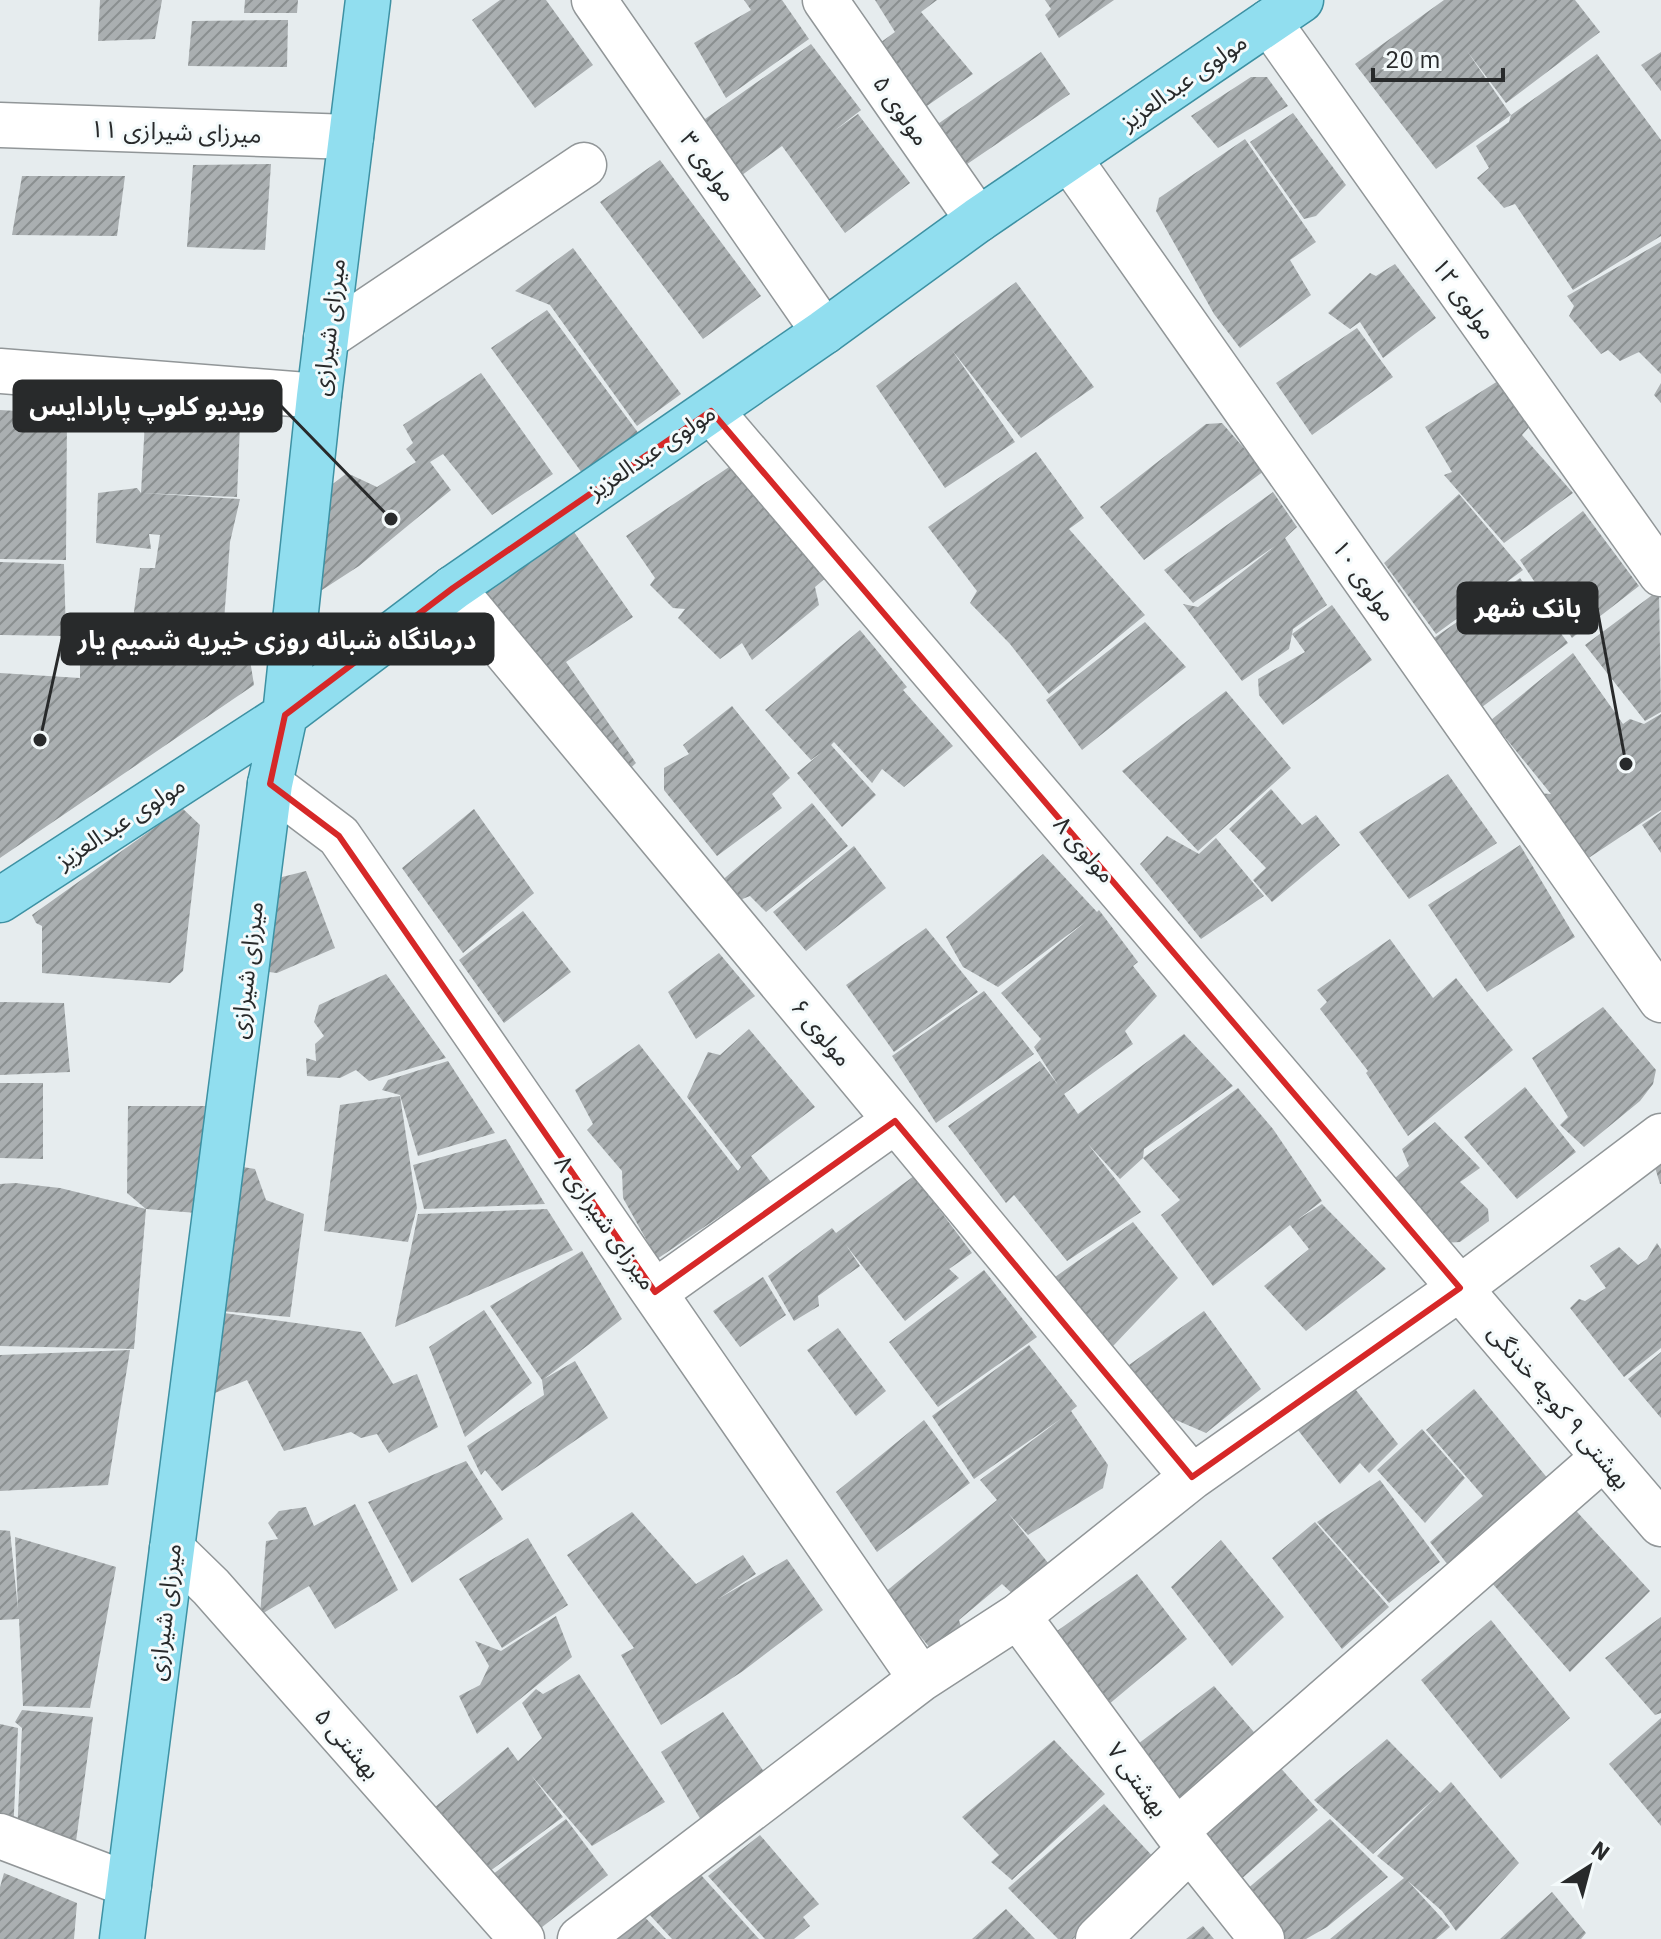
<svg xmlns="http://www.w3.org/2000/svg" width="1661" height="1939" font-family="'IBM Plex Sans','Noto Sans Arabic',sans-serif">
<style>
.building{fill:url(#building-hatch)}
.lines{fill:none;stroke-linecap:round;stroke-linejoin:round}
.minor-casing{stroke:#919698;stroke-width:47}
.major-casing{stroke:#3d91a3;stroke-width:47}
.minor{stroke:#fff;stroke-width:44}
.major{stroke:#91deef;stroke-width:44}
.marked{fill:none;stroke:#d62828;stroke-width:6;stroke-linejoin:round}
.labels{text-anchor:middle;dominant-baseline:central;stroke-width:6;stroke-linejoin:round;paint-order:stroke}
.street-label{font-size:24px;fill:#282a2b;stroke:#f4fafb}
.leader{fill:none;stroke:#282a2b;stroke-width:3}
.callout-dot{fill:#282a2b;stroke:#f4fafb;stroke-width:3}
.callout{fill:#282a2b;stroke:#282a2b;stroke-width:3}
.callout-label{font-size:26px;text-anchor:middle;font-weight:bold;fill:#fff}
</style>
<defs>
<pattern id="building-hatch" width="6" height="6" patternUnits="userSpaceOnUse" patternTransform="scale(2)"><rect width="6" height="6" fill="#aaafb1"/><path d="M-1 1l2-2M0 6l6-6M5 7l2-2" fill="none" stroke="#8a8f90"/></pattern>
</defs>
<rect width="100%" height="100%" fill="#e6ecee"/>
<!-- building -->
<path class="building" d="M100 0H162L155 39 98 41Z
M245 0H298L297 13H244Z
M500 0H546L593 65 535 108 472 20Z
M744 0H782L809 39 726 98 694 43 751 10Z
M875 0H937L921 12 973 74 911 117 866 53 895 32Z
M1045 0H1114L1059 38 1045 15 1051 9Z
M1444 0H1575L1600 32 1506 103 1467 51 1511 115 1597 54 1661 140V236L1573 290 1515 204 1504 208 1477 178 1489 168 1476 146 1509 122 1511 115 1436 169 1355 64Z
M288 20 287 67 188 66 192 21Z
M811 44 861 110 834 131 858 114 910 183 845 233 782 146 727 186 688 131Z
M1041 52 1070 94 951 175 922 135Z
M1661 52V91L1641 65Z
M1251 77H1267L1288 106 1218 148 1191 116Z
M1293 113 1346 185 1316 216 1304 219 1250 142Z
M1245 139 1316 242 1290 260 1311 295 1240 348 1214 314 1156 211 1159 198Z
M660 160 761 296 703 339 600 202Z
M271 164 265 250 187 247 193 165Z
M22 176H125L117 236 12 235Z
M1661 242V374L1639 352 1620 361 1608 350 1601 354 1569 316 1574 306 1567 296Z
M573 248 681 394 637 426 550 305 515 291Z
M1395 264 1436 318 1383 358 1360 322 1350 329 1328 313 1370 273 1376 276Z
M1016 282 1094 387 1021 438 952 350 1015 442 945 488 876 386Z
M547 310 645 442 590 484 491 348Z
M1357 328 1393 377 1312 435 1276 383Z
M481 373 553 474 492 515 443 454 430 462 451 490 359 566 322 590 302 578 312 500 347 473 377 487 416 462 406 449 413 443 403 425Z
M1498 381 1532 424 1522 435 1573 493 1504 543 1444 475 1452 472 1425 427Z
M1661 383V403L1654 395Z
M0 410 67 414 66 560 0 559Z
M145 421 240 424 237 497 141 493 240 499 230 542 223 634 132 626 140 568H155L160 535 149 534 151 549 96 543 98 493 137 488 141 493Z
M1222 423 1264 471 1144 560 1100 507 1206 424Z
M1036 452 1084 518 1069 529 1145 615 1049 694 1010 644 970 603 977 591 928 527Z
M738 461 829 575 815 587 819 605 752 660 742 643 720 659 678 618 685 609 673 608 650 585 655 578 626 536Z
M1273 492 1297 527 1285 538 1327 605 1293 629 1289 649 1242 681 1183 604 1198 607 1275 546 1193 603 1164 570Z
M1459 494 1523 570 1436 634 1384 563Z
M1583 511 1639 586 1572 638 1520 560Z
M574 532 633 617 566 662 636 763 617 781 534 686 552 671 537 681 469 602Z
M0 562 64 564 66 636 0 635Z
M1520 578 1568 643 1474 713 1424 645Z
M1659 590 1661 712 1645 721 1585 645Z
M1332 605 1372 660 1283 725 1259 695 1258 679 1305 652 1292 634Z
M1145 622 1186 667 1082 750 1046 700Z
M860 630 907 687 903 690 953 746 904 787 882 769 872 783 834 742 831 745 876 795 842 827 797 773 822 752 811 760 765 710Z
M80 644 250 660 254 685 0 858V673L80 678Z
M1573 653 1623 724 1630 719 1644 724 1661 714V810L1578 865 1535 793 1551 794 1491 720Z
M1226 691 1291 768 1198 851 1122 771Z
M732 706 790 778 772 794 782 808 717 856 664 790V768L689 754 683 745Z
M1448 774 1497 843 1409 899 1359 832Z
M1271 789 1302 825 1316 815 1340 845 1272 902 1253 880 1266 868 1229 829Z
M812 803 848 846 766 912 750 896 722 907 712 889Z
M182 808 200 825 183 971 170 983 42 973V926L36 923 32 915Z
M474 809 534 893 463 953 402 868Z
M1661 812V853L1642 825Z
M1167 836 1199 854 1216 838 1264 896 1201 939 1140 864Z
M1520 845 1575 937 1487 992 1428 905Z
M854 846 886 888 806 951 773 912Z
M1043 854 1097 912 1099 910 1138 962 1133 966 1157 996 1125 1031 1133 1044 1064 1094 1078 1114 1184 1034 1233 1086 1144 1149 1143 1158 1238 1088 1273 1129 1322 1201 1297 1220 1322 1204 1386 1269 1306 1331 1264 1286 1309 1249 1290 1225 1213 1286 1161 1215 1180 1200 1143 1158 1120 1179 1088 1144 1141 1212 1067 1261 1014 1195 1006 1203 948 1126 1040 1061 1058 1085 1034 1047 1041 1039 1001 993 1085 922 998 987 963 967 946 937Z
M306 871 335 948 277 973 269 972 264 962 274 879Z
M523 911 571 972 504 1023 459 960Z
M926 928 978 992 894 1052 846 985Z
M1390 939 1433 998 1456 978 1513 1050 1408 1136 1366 1073 1368 1071 1320 1009 1327 1002 1317 990Z
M719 953 755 996 696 1039 668 992Z
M386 974 446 1058 369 1081 356 1070 340 1078 307 1076 306 1058 316 1061 315 1044 324 1036 314 1022 319 1005Z
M984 991 1034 1054 936 1123 892 1056Z
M0 1002 64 1003 70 1072 0 1075Z
M1603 1007 1656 1070 1653 1084 1640 1101 1584 1147 1560 1125 1568 1117 1532 1058Z
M749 1029 815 1107 751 1156 771 1182 657 1259 623 1198 622 1171 587 1130 593 1124 575 1090 639 1044 738 1171 741 1167 687 1097 708 1052 720 1055Z
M448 1061 495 1133 418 1156 400 1095 382 1090 388 1080Z
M0 1083H43V1159L0 1158Z
M1525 1087 1576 1152 1517 1199 1464 1137Z
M400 1096 417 1208 408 1242 324 1231 340 1105Z
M128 1106H205L197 1213 146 1209 127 1193Z
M1435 1122 1480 1168 1460 1182 1488 1209 1489 1221 1460 1242 1442 1243 1395 1187V1178L1409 1166 1402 1149Z
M506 1139 545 1204 424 1209 413 1165Z
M1661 1148V1184H1660L1651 1154Z
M237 1166 255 1169 266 1200 304 1214 290 1317 220 1311Z
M914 1176 972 1253 949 1269 959 1278 905 1321 846 1245 860 1266 818 1296 819 1306 794 1321 768 1276 832 1228 836 1233Z
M15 1183 60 1188 146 1209 134 1349 0 1346V1184Z
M547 1209 573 1250 395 1327 418 1214Z
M1133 1222 1178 1278 1111 1348 1055 1277Z
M1657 1243 1661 1249V1348L1624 1377 1570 1308 1579 1299 1585 1301 1606 1288 1590 1266 1619 1247 1638 1265 1647 1259Z
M582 1251 622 1319 544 1379 575 1361 608 1418 502 1491 485 1470 481 1475 467 1446 544 1395 542 1380 490 1306Z
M984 1270 1037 1337 938 1407 889 1342Z
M763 1277 786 1315 740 1347 713 1311Z
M484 1310 532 1383 465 1437 429 1347Z
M1204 1311 1261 1389 1206 1433 1169 1417 1129 1365Z
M224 1313 361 1332 393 1384 417 1374 438 1427 389 1453 377 1434 361 1438 351 1432 284 1451 247 1380 210 1395Z
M838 1328 886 1391 856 1416 807 1350Z
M1029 1345 1077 1406 1071 1411 1108 1465 1103 1488 1028 1535 1008 1513 1053 1569 1016 1597 1002 1584 959 1620 963 1634 936 1655 884 1593 997 1500 980 1480 1062 1418 974 1479 932 1416Z
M130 1350 108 1485 0 1491V1355Z
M1661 1352V1418L1628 1379Z
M1345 1376 1398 1444 1369 1473 1360 1463 1340 1484 1287 1416Z
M1474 1389 1549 1480 1448 1565 1430 1542 1483 1496 1426 1430Z
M924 1420 970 1483 877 1552 836 1492Z
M1422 1429 1465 1478 1425 1523 1377 1470Z
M466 1461 503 1519 412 1583 368 1502Z
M1380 1480 1440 1562 1389 1603 1317 1522Z
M1567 1501 1650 1591 1570 1672 1484 1574Z
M355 1504 398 1590 335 1629 309 1586 260 1615 266 1541 278 1539 268 1523 279 1511 306 1507 314 1526Z
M632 1512 696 1584 743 1555 756 1574 718 1599 787 1559 823 1610 743 1671 661 1725 621 1655 634 1648 567 1555Z
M1315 1522 1389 1607 1342 1649 1272 1558Z
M0 1530 10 1531 18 1609 15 1537 116 1567 90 1708 23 1706 19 1619 0 1620Z
M528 1538 568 1605 502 1648 459 1579Z
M1221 1540 1284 1617 1232 1666 1171 1587Z
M1137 1574 1187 1639 1096 1715 1043 1641Z
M556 1616 572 1657 477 1734 459 1696 480 1685 489 1666 475 1641 501 1651Z
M1661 1617V1713L1655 1715 1605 1658Z
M1491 1620 1570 1718 1501 1779 1421 1680Z
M579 1674 665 1802 592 1846 531 1775 563 1817 482 1877 429 1812 508 1747 518 1761 542 1738 522 1703 536 1689 543 1694Z
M1214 1686 1266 1746 1187 1814 1130 1750Z
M22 1710 93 1717 74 1856 17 1835 22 1728 15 1722Z
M723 1712 767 1776 701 1820 661 1752Z
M1661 1718V1826L1609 1764Z
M0 1724 18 1728 13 1834 0 1829Z
M1387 1739 1440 1793 1451 1782 1519 1863 1456 1931 1442 1911 1408 1881 1450 1927 1436 1939H1330L1404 1878 1377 1856 1436 1797 1373 1854 1314 1800Z
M1054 1740 1105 1794 1012 1880 991 1862 999 1855 962 1817Z
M1269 1755 1318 1810 1238 1882 1190 1824Z
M1104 1804 1157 1861 1073 1939H1058L1008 1888Z
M566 1819 608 1875 527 1939 480 1884Z
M1330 1819 1388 1877 1327 1927 1306 1939H1279L1240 1895Z
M760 1835 819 1904 803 1917 810 1926 794 1939H765L708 1876Z
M4 1873 77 1903 74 1939H0V1887Z
M701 1875 759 1939H672L649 1914Z
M1552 1892 1586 1933 1581 1939H1500Z
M632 1904 666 1939H586Z
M1006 1909 1035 1939H972Z
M1203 1926 1214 1939H1186Z"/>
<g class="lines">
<!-- minor casing -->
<g class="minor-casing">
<path id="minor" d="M594 0 824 332
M825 0 978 220
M1269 22 1661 574
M0 125 351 137
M1070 160 1661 1000
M326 338 584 165
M0 371 319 396
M711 411 1661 1524
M453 588 1192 1477
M270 784 339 836 921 1679
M655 1292 895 1121
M172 1549 211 1587 522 1939
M1018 1616 1176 1831 1262 1939
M1176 1831 1604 1457
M0 1836 129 1885
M580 1939 921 1679 1018 1616 1192 1477 1460 1288 1661 1136
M1098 1939 1190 1849"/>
</g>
<!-- major casing -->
<g class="major-casing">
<path id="major" d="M0 900 285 715 453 588 824 332 978 220 1301 0
M122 1939 270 784 285 715 319 396 368 0"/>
</g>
<!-- minor -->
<use href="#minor" class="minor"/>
<!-- major -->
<use href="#major" class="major"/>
</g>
<!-- marked area -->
<path class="marked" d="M711 411 1460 1288 1192 1477 895 1121 655 1292 339 836 270 784 285 715 453 588Z"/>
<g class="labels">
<!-- street labels -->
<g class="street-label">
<text transform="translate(1183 81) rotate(-35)">مولوی عبدالعزیز</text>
<text transform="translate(902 110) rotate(55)">مولوی ۵</text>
<text transform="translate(176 131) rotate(2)">میرزای شیرازی ۱۱</text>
<text transform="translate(709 166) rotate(55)">مولوی ۳</text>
<text transform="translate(1465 298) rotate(55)">مولوی ۱۲</text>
<text transform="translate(328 327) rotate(-83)">میرزای شیرازی</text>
<text transform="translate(651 451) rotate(-34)">مولوی عبدالعزیز</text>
<text transform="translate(1365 580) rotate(55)">مولوی ۱۰</text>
<text transform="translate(120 822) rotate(-33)">مولوی عبدالعزیز</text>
<text transform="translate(1085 849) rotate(49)">مولوی ۸</text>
<text transform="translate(246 970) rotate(-83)">میرزای شیرازی</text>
<text transform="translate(822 1032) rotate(50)">مولوی ۶</text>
<text transform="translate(606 1222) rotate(55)">میرزای شیرازی ۸</text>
<text transform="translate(1560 1406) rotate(50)">بهشتی ۹ کوچه خدنگی</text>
<text transform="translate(164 1612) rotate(-83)">میرزای شیرازی</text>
<text transform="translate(348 1743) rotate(49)">بهشتی ۵</text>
<text transform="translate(1138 1779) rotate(54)">بهشتی ۷</text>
</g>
</g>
<!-- callouts -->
<path class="leader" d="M391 519L281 406M1626 764L1597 608M40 740L62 639"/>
<g class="callout-dot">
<circle cx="391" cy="519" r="8"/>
<circle cx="1626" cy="764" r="8"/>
<circle cx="40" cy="740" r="8"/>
</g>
<g class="callout">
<rect x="14" y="381" width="267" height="50" rx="8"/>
<rect x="1458" y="583" width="139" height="50" rx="8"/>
<rect x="62" y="614" width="431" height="50" rx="8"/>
</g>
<g class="callout-label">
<text x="147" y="415">ویدیو کلوپ پارادایس</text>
<text x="1528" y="617">بانک شهر</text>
<text x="277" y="649">درمانگاه شبانه روزی خیریه شمیم یار</text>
</g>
<!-- north arrow -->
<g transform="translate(1589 1867) rotate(36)" stroke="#f4fafb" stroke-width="6" paint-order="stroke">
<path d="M0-6L14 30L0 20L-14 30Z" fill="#282a2b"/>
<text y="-12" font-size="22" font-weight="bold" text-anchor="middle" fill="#282a2b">N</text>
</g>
<!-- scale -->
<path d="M1373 68v12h130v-12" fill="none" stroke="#282a2b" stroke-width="4"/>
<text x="1385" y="68" font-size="24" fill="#282a2b" stroke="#f4fafb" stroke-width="6" paint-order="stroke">20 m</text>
</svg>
